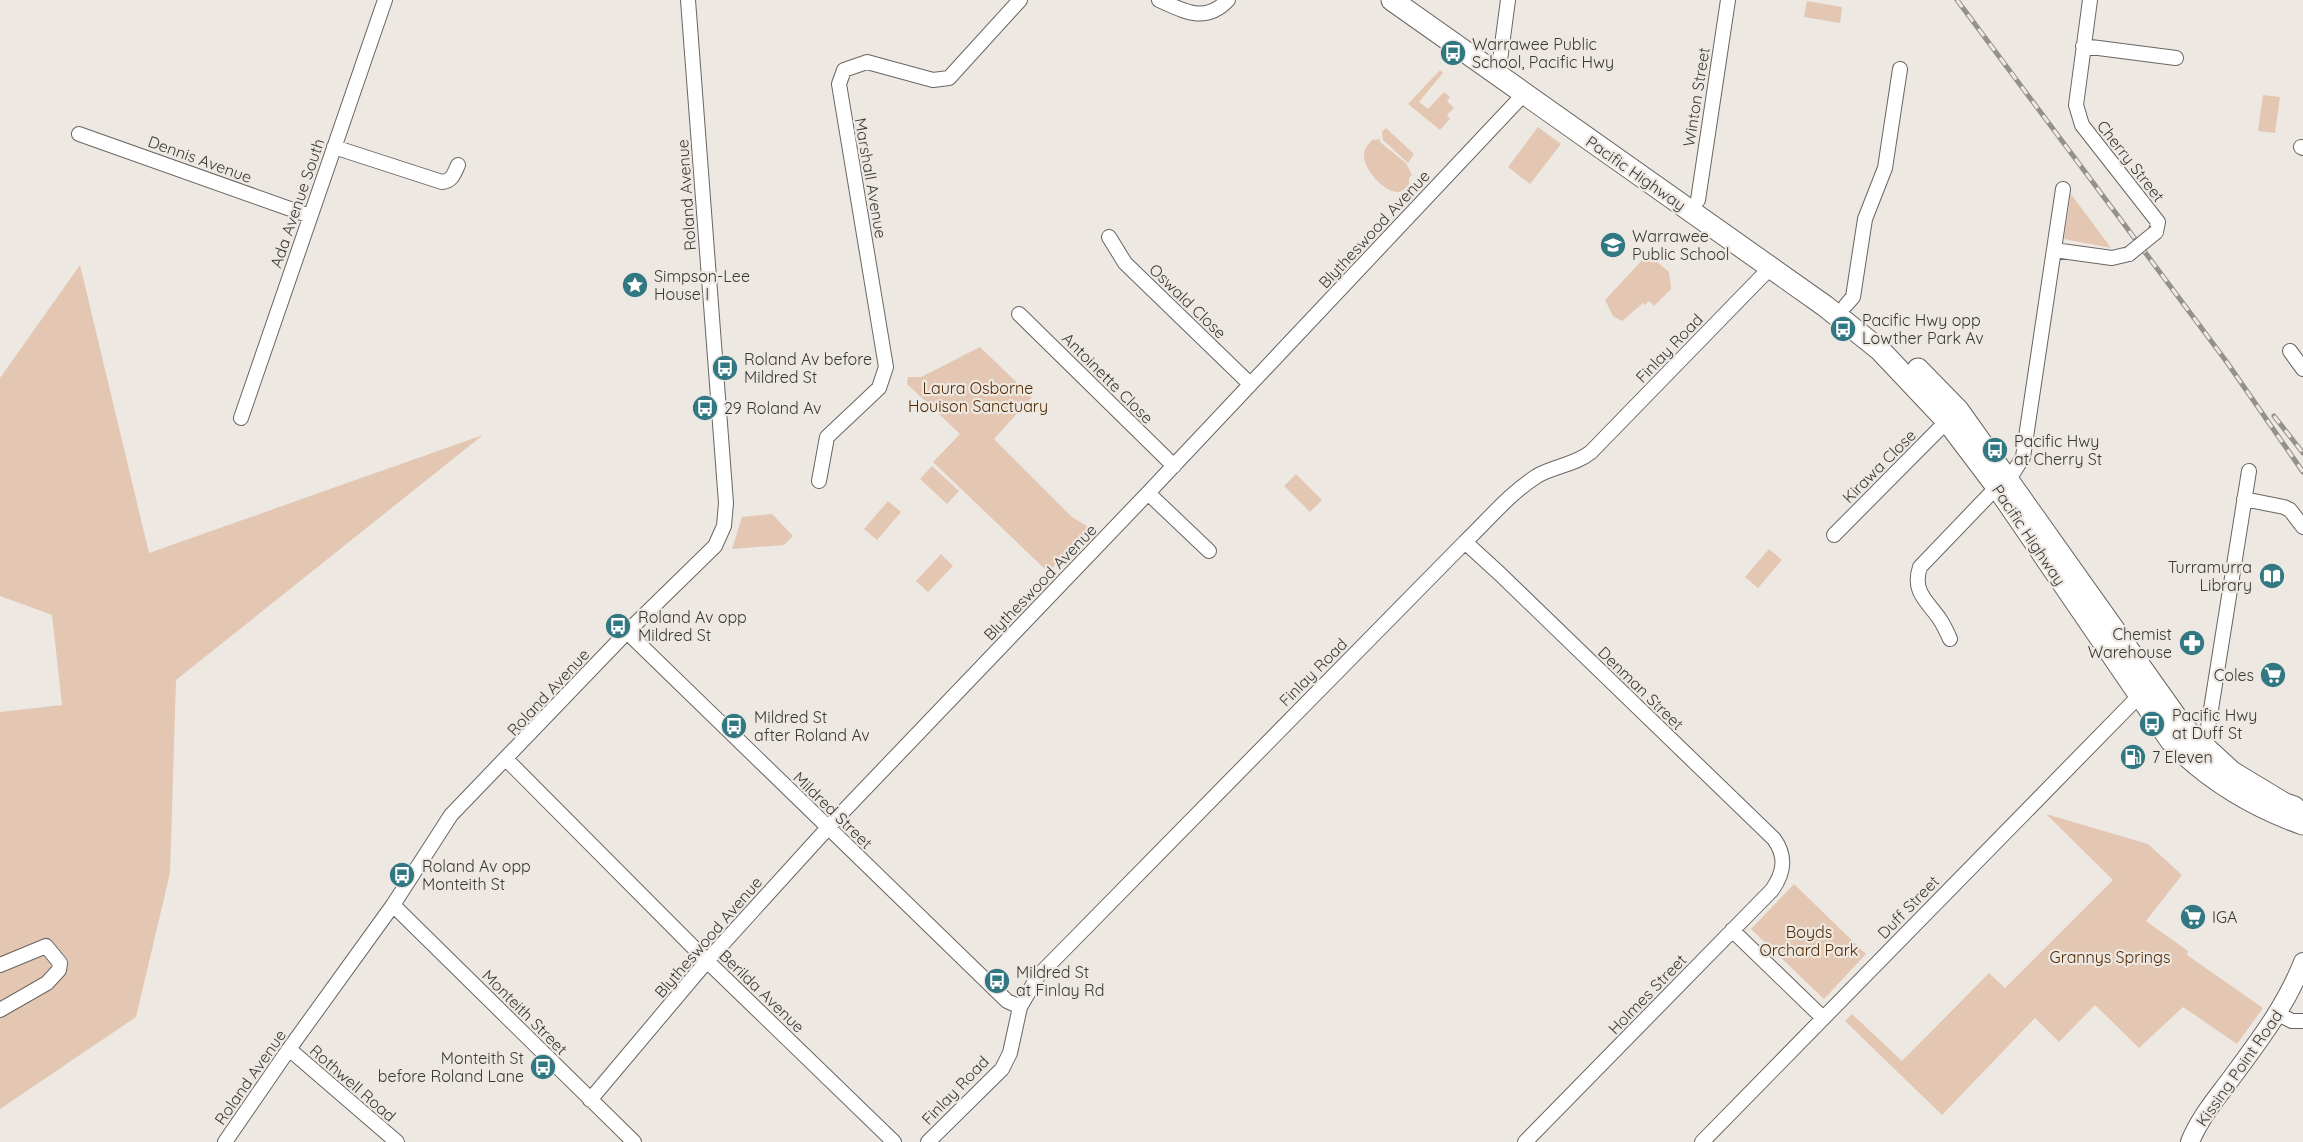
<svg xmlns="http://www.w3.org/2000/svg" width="2303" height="1142" font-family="Quicksand,sans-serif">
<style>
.green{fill:#e3c7b3}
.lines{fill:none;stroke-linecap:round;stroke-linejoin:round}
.minor-casing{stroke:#6a6561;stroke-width:16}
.major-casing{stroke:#6a6561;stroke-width:20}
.highway-casing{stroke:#6a6561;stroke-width:23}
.minor{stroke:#fff;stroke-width:14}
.major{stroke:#fff;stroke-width:18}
.highway{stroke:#fff;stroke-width:21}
.rail-casing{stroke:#94908c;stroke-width:5}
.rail{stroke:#eee8e3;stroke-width:3;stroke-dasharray:9;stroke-linecap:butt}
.minor-bridge-casing{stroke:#6a6561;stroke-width:16;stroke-linecap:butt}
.minor-bridge{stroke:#fff;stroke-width:14}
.labels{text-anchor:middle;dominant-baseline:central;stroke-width:4.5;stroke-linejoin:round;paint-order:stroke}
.poi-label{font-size:16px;fill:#3a3836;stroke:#eee8e3;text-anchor:start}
.street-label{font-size:16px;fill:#3a3836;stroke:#eee8e3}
.park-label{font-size:16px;fill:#532a02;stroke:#eee8e3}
</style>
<rect width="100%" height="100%" fill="#eee8e3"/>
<!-- green -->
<path class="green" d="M1807 1 1842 7 1840 23 1804 17Z
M1440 70 1443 73 1419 102 1428 109 1444 92 1450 97 1447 101 1454 108 1447 115 1450 119 1440 130 1408 104Z
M2263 95 2280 97 2275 133 2258 131Z
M1538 127 1561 144 1530 184 1508 167Z
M1386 128 1414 154 1408 163 1383 140 1382 132Z
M1380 139V142L1406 163 1412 175 1409 178V184C1406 188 1403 192 1398 192 1383 192 1364 169 1364 156 1364 148 1368 145 1372 140Z
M2071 194 2111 248 2064 239Z
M1650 256 1669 272 1671 289 1654 306 1649 301 1645 305 1643 303 1622 321 1613 316 1605 300 1644 258Z
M80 265 149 553 483 435 176 680 170 873 136 1017 0 1109V712L62 705 52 615 0 596V378Z
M980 347 1032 397 994 439 1072 517 1092 529 1048 572 933 462 960 434 907 384 908 377H921Z
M932 466 959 491 947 504 920 479Z
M1296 474 1322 500 1310 512 1284 486Z
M888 501 901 512 877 540 864 529Z
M772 514 793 536 784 545 732 549 742 517Z
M1769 549 1782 560 1758 588 1745 577Z
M941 554 953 566 928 592 916 581Z
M2046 814 2148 844 2182 875 2146 921 2188 951 2187 955 2263 1008 2237 1044 2183 1007 2139 1048 2095 1005 2059 1042 2035 1018 1942 1115 1845 1021 1852 1014 1902 1061 1989 973 2005 988 2113 880Z
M1794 884 1866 954 1824 999 1751 929Z"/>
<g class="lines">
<!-- minor casing -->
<g class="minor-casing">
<path id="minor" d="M1159 0C1184 11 1205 24 1228 0
M2090 0 2076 105 2082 125 2158 222 2156 232
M2083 46 2176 58
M1492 72 1500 60 1508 0
M79 134 310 216
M334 147 442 182C452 181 454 174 458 165
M2301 147 2303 148
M1698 200 1728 0
M1109 237 1125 263 1250 384
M2054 250 2112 258 2129 254
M1846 305 1853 297 1865 219 1885 168 1900 69
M1019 314 1174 466
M2290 351 2303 369
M241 418 385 0
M819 481 827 437 879 388 886 367 839 84 844 70 867 62 933 80 949 78 1020 0
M1148 493 1209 551
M2244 499 2284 507 2290 510 2303 527
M1834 535 1947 421
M1465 542 1500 574 1774 839C1787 857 1784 873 1772 890L1525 1142
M627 632 1007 1001 1020 1007
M1950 639C1947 632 1943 624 1939 618 1926 600 1912 591 1920 567L1992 492 2013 473 2023 457 2063 189
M2196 748 2208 728 2249 471
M507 760 707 961 894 1142
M393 905 634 1142
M1732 930 1823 1018
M0 965 46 946 60 963 59 970 47 983 0 1010
M2278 1014 2292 1021H2303
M289 1049 397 1142
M590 1100 707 961 835 820 1148 493 1524 94
M225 1142 289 1049 393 905 451 815 627 632 715 546 724 526 726 503 688 0
M928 1142 1002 1069 1010 1053 1020 1007 1038 976 1465 542C1487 521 1510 493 1537 476 1554 466 1575 465 1591 452L1770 268
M1702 1142 2139 696"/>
</g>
<!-- major casing -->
<g class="major-casing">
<path id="major" d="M2190 1142C2199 1119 2215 1100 2230 1080 2258 1042 2286 1006 2303 962"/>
</g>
<!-- highway casing -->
<g class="highway-casing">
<path id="highway" d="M1392 0 1825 306 1880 350 1947 421 1997 487 2171 741C2209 780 2252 806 2303 824
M1918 369 1958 410 2184 728 2232 772 2285 804 2294 807"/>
</g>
<!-- minor -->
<use href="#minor" class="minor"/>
<!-- major -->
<use href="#major" class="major"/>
<!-- highway -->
<use href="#highway" class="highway"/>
<!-- rail casing -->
<g class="rail-casing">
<path id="rail" d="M1957 0 2226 361 2303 472
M2274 416 2303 453"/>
</g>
<!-- rail -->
<use href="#rail" class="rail"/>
<!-- minor-bridge casing -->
<g class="minor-bridge-casing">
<path id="minor-bridge" d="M2129 254 2156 232"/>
</g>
<!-- minor-bridge -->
<use href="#minor-bridge" class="minor-bridge"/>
</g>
<!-- icons -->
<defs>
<g id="bus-disc" transform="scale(1.35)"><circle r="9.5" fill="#317883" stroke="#eee8e3"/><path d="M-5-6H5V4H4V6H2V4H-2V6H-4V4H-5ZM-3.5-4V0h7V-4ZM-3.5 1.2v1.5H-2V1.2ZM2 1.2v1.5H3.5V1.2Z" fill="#fff"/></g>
<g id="school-disc" transform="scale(1.35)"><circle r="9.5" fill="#317883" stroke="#eee8e3"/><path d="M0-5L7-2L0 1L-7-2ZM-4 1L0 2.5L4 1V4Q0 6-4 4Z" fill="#fff"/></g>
<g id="sight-disc" transform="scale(1.35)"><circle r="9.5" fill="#317883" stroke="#eee8e3"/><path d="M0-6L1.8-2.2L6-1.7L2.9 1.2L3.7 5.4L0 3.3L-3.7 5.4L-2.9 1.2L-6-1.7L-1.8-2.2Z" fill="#fff"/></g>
<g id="library-disc" transform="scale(1.35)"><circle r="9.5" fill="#317883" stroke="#eee8e3"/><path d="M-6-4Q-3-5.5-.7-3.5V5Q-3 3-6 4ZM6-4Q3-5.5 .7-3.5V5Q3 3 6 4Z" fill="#fff"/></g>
<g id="pharmacy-disc" transform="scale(1.35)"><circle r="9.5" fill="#317883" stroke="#eee8e3"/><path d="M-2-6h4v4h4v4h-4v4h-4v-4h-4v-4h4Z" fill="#fff"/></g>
<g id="supermarket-disc" transform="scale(1.35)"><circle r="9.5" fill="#317883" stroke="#eee8e3"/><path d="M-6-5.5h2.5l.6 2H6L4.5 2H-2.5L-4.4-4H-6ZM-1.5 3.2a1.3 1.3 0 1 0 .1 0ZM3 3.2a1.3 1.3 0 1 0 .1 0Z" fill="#fff"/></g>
<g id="fuel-disc" transform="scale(1.35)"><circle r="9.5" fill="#317883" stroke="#eee8e3"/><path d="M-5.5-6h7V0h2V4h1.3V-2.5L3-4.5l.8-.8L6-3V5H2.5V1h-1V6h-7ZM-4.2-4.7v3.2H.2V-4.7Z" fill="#fff"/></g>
</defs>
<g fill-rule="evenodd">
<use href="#bus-disc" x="1453" y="53"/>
<use href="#school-disc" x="1613" y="245"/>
<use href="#sight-disc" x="635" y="285"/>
<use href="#bus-disc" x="1843" y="329"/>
<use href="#bus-disc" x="725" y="368"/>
<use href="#bus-disc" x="705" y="408"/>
<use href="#bus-disc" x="1995" y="450"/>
<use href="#library-disc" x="2272" y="576"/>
<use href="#bus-disc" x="618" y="626"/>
<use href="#pharmacy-disc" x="2192" y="643"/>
<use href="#supermarket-disc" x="2273" y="675"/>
<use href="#bus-disc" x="2152" y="724"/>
<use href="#bus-disc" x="734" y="726"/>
<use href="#fuel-disc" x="2133" y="757"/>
<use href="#bus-disc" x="402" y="875"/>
<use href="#supermarket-disc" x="2193" y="917"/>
<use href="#bus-disc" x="997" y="981"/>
<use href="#bus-disc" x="543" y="1067"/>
</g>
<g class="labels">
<!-- poi labels -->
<g class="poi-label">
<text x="1472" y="44">Warrawee Public<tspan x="1472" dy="18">School, Pacific Hwy</tspan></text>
<text x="1632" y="236">Warrawee<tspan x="1632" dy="18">Public School</tspan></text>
<text x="654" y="276">Simpson-Lee<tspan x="654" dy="18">House I</tspan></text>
<text x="1862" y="320">Pacific Hwy opp<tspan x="1862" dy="18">Lowther Park Av</tspan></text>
<text x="744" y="359">Roland Av before<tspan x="744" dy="18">Mildred St</tspan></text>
<text x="724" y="408">29 Roland Av</text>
<text x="2014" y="441">Pacific Hwy<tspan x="2014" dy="18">at Cherry St</tspan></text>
<text x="2252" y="567" text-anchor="end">Turramurra<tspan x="2252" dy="18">Library</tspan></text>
<text x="638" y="617">Roland Av opp<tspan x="638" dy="18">Mildred St</tspan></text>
<text x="2172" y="634" text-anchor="end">Chemist<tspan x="2172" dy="18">Warehouse</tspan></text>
<text x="2254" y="675" text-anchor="end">Coles</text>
<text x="2172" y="715">Pacific Hwy<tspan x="2172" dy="18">at Duff St</tspan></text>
<text x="754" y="717">Mildred St<tspan x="754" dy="18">after Roland Av</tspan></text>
<text x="2152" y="757">7 Eleven</text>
<text x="422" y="866">Roland Av opp<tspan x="422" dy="18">Monteith St</tspan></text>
<text x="2212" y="917">IGA</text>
<text x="1016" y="972">Mildred St<tspan x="1016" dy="18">at Finlay Rd</tspan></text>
<text x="524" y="1058" text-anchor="end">Monteith St<tspan x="524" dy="18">before Roland Lane</tspan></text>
</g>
<!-- street labels -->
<g class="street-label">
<text transform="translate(1696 97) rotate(-81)">Winton Street</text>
<text transform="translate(200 159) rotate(20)">Dennis Avenue</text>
<text transform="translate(2131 161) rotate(52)">Cherry Street</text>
<text transform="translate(1636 173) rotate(35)">Pacific Highway</text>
<text transform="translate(871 178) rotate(80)">Marshall Avenue</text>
<text transform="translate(686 195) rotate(-94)">Roland Avenue</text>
<text transform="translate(297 203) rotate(-71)">Ada Avenue South</text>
<text transform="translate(1374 229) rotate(-47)">Blytheswood Avenue</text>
<text transform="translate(1188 301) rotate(44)">Oswald Close</text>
<text transform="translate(1669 348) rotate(-46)">Finlay Road</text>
<text transform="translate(1108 378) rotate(45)">Antoinette Close</text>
<text transform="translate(1879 466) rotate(-45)">Kirawa Close</text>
<text transform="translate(2029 535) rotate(56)">Pacific Highway</text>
<text transform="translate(1040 582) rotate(-46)">Blytheswood Avenue</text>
<text transform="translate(1313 672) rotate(-45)">Finlay Road</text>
<text transform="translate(1641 688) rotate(44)">Denman Street</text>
<text transform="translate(548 692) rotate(-47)">Roland Avenue</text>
<text transform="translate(833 810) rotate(44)">Mildred Street</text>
<text transform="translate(1908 907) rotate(-46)">Duff Street</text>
<text transform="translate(708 937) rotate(-49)">Blytheswood Avenue</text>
<text transform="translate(762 991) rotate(44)">Berilda Avenue</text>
<text transform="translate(1647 994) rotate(-46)">Holmes Street</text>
<text transform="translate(525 1012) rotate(45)">Monteith Street</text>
<text transform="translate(2239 1068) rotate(-55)">Kissing Point Road</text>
<text transform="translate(250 1077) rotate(-55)">Roland Avenue</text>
<text transform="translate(353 1083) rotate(41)">Rothwell Road</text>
<text transform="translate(955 1090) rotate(-46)">Finlay Road</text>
</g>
<!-- park labels -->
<g class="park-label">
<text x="978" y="388">Laura Osborne<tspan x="978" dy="18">Houison Sanctuary</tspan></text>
<text x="1809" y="932">Boyds<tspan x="1809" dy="18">Orchard Park</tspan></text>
<text x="2110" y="957">Grannys Springs</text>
</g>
</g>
</svg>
